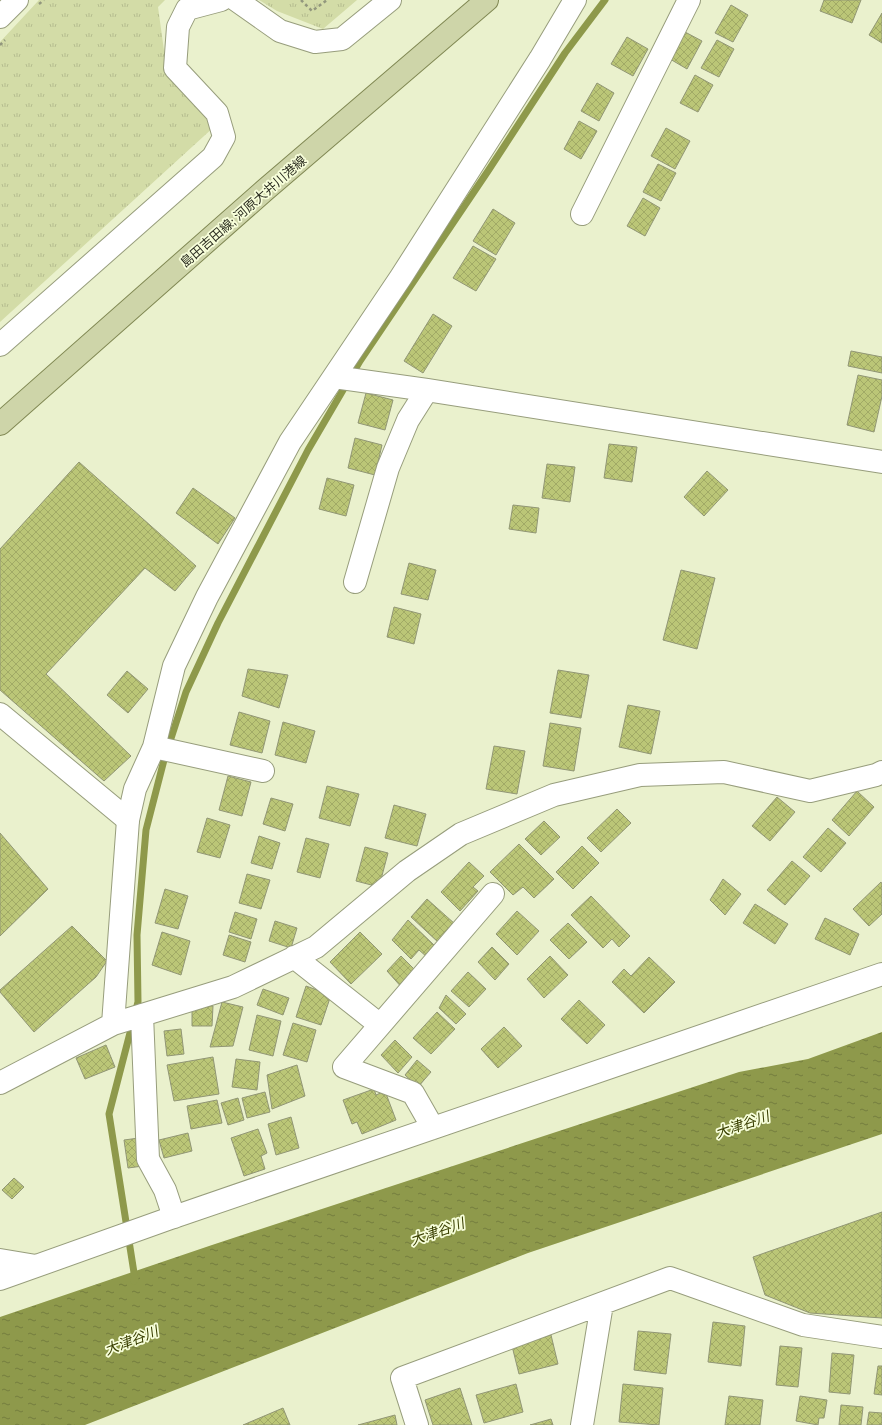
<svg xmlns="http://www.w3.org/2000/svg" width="882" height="1425" font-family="'Exo 2','Noto Sans JP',sans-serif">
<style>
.park{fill:url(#park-tufts)}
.water{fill:url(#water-ripples)}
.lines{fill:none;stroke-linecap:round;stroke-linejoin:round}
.stream{stroke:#8e994b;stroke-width:7}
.building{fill:url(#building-cross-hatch);stroke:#919675}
.minor-casing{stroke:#979d7c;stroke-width:24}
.tertiary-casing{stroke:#979d7c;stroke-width:24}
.primary-casing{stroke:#808853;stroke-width:24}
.path{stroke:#92977d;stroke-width:2.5;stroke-dasharray:3 3;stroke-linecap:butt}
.minor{stroke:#fff;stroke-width:22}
.tertiary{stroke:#fff;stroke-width:22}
.primary{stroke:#ced5a9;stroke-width:22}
.labels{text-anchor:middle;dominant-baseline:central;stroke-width:3.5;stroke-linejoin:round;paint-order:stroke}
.street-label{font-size:13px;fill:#2a2c1f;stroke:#f7feda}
.water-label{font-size:14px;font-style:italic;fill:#393f00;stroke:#f7feda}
</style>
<defs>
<pattern id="park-tufts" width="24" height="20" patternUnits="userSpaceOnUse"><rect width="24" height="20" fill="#d3dca7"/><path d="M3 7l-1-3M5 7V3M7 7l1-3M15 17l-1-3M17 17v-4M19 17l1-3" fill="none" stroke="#b5bd8f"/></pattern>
<pattern id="water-ripples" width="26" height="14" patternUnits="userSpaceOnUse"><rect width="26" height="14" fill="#8e994b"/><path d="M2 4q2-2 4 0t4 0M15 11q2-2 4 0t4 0" fill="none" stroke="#747d3e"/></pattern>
<pattern id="building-cross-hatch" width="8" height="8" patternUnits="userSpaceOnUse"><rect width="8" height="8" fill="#bbc677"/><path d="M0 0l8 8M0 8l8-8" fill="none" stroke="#a1aa66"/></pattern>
</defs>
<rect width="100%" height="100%" fill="#eaf1cd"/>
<!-- park -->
<path class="park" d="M39 0H165L158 7 166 65 215 126 0 322V42Z
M259 0H357L323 29 277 11Z"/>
<!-- water -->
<path class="water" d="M882 1032V1134L528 1253 85 1425H0V1317L212 1245 739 1072 808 1059Z"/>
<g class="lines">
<!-- stream -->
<path class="stream" d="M134 1281 135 1279 109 1114 138 1002 137 935 146 830 164 760 186 692 218 623 308 450 360 361 488 171 565 53 605 0"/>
</g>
<!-- building -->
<path class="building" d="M824 0H861L852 23 820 11Z
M731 5 748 15 733 42 715 33Z
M882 13V43L869 35Z
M685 32 702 41 687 69 670 59Z
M627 37 648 49 633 76 611 64Z
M717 40 734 49 719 77 701 68Z
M695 75 713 85 698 112 680 103Z
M597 83 614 93 599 121 581 111Z
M579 121 597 131 581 159 564 149Z
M666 128 690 141 675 169 651 156Z
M658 164 676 173 661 201 643 192Z
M643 198 660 208 645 236 627 226Z
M493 209 515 223 496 255 473 241Z
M473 246 496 259 476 291 453 278Z
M433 314 452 326 423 373 404 361Z
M851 351 882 357V373L848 366Z
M858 375 882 380V396L874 432 847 425Z
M366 393 393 400 385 430 358 423Z
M355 438 382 445 375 475 348 468Z
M609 444 637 447 632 482 604 478Z
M79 462 196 566 175 591 145 568 46 674 131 756 104 781 0 690V549Z
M547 464 575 467 570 502 542 498Z
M707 471 728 490 704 516 684 497Z
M327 478 354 485 346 516 319 509Z
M193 488 235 518 218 544 176 513Z
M513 505 539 508 536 533 509 529Z
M409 563 436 570 428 600 401 594Z
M681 570 715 578 697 649 663 640Z
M394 607 421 614 414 644 387 637Z
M248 669 288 675 279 708 242 696Z
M558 670 589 675 581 718 550 713Z
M127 671 148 689 128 713 107 695Z
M628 705 660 711 651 754 619 747Z
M239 712 270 721 262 753 230 745Z
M283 722 315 731 306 763 275 755Z
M550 723 581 728 574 771 543 766Z
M494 746 525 751 517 794 486 789Z
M228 776 251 782 242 816 219 810Z
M327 786 359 794 350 826 319 818Z
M857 791 874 807 849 836 832 820Z
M777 797 795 812 770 841 752 826Z
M271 798 293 804 285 831 263 824Z
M394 805 426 814 417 846 385 838Z
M617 809 631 823 601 852 587 838Z
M207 818 230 825 220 858 197 852Z
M544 821 560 837 541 855 525 839Z
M828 828 846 843 821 872 803 857Z
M0 833 48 889 0 936Z
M259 836 280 843 272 869 251 863Z
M306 838 329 844 320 878 297 872Z
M519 844 554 879 534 898 523 887 513 895 490 872Z
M582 846 599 863 573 889 556 872Z
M365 847 388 853 379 887 356 881Z
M792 861 810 876 785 905 767 890Z
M469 862 484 876 473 887 478 891 460 911 441 892Z
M247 874 270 880 261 909 239 903Z
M723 879 741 894 725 915 710 900Z
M881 882 882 884V914L869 926 853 909Z
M165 889 188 896 178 929 155 923Z
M591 896 630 936 619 947 612 939 603 948 571 915Z
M427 899 455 924 439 943 411 917Z
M755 904 788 924 775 944 743 923Z
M517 911 539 931 517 955 496 934Z
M235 912 257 919 251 939 229 932Z
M825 918 859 934 850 955 815 939Z
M408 920 435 946 427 957 419 950 411 959 392 940Z
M275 921 297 928 291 948 269 941Z
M568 923 587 942 569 959 550 940Z
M72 926 107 961 96 977 34 1032 0 992V990Z
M162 932 190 941 181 975 152 965Z
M360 932 382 954 351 984 330 962Z
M229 935 251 942 245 962 223 955Z
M492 947 509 964 495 980 478 962Z
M401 956 418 973 404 990 387 971Z
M550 956 568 975 544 998 527 979Z
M649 957 675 982 644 1013 612 982 624 969 631 976Z
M468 972 486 989 469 1007 451 991Z
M306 986 331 995 321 1025 296 1017Z
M263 989 289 998 283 1015 257 1005Z
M446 995 466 1014 456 1024 439 1008Z
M579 1000 605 1025 587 1044 561 1019Z
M222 1002 243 1007 233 1046 210 1047Z
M192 1006H213L212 1026H192Z
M437 1012 455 1029 431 1054 413 1038Z
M257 1015 281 1021 273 1056 249 1050Z
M293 1023 316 1030 307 1062 283 1055Z
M504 1027 522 1046 498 1068 481 1049Z
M181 1029 184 1054 167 1056 164 1031Z
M395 1040 412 1057 398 1073 381 1055Z
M106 1045 115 1067 85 1079 76 1058Z
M213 1057 219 1094 174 1101 167 1065Z
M236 1059 260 1062 257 1090 232 1087Z
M417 1060 431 1072 418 1087 405 1075Z
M297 1065 305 1096 272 1109 267 1075Z
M374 1089 376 1095 385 1091 396 1120 362 1134 357 1122 352 1124 343 1100Z
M265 1092 270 1112 247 1118 242 1098Z
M238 1098 244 1120 228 1125 221 1103Z
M217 1100 222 1123 191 1129 187 1106Z
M291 1117 299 1148 276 1155 268 1124Z
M258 1129 267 1153 261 1156 265 1169 244 1176 231 1138Z
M188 1133 192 1151 164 1158 159 1140Z
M139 1138 143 1166 128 1168 124 1140Z
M14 1178 24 1187 12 1199 2 1190Z
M882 1212V1318L810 1313 765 1295 753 1257Z
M713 1322 745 1326 741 1366 708 1362Z
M638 1331 671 1334 666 1374 634 1370Z
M551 1335 558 1364 519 1374 512 1346Z
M780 1346 802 1348 798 1387 776 1385Z
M832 1353 854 1355 850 1394 829 1392Z
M878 1366H882V1395L874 1394Z
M516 1384 523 1412 484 1423 476 1395Z
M623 1384 663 1388 659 1425 619 1422Z
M460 1388 472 1425H433L425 1400Z
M729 1396 763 1400 760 1425H725Z
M800 1396 827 1400 824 1418H819L818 1425 796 1421Z
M841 1405 863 1407 861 1425H839Z
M283 1408 290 1425H243Z
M869 1412 882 1413V1425H867Z
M395 1415 397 1425H358Z
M551 1419 553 1425H530Z"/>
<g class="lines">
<!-- minor casing -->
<g class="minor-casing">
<path id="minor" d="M236 0 280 31 315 42 342 39 390 0
M0 17 17 0
M582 214 689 0
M0 345 213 157 224 137 217 113 175 68 178 27 187 9 221 0
M334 377 427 390 882 462
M355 582 388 468 408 420 427 390
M154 747 263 771
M294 957 380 1025
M142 1015 148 1159 165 1190 174 1217
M113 1024 128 820 135 789 154 747 174 666 207 597 290 442 401 277 540 59 575 0
M0 1083 113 1024 233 987 316 947 407 871 461 834 554 795 640 775 724 772 810 791 876 775 882 772
M433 1128 413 1093 344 1067 493 894
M0 1260 36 1266
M0 1279 168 1219 882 974
M417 1425 402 1378 670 1278 803 1325 882 1337
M582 1425 602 1304"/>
</g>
<!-- tertiary casing -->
<g class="tertiary-casing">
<path id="tertiary" d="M0 714 128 820"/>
</g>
<!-- primary casing -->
<g class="primary-casing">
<path id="primary" d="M0 424 265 190 487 0"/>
</g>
<!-- path -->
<path class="path" d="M301 0 312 11 327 0
M39 4 44 0
M0 45 5 40"/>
<!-- minor -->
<use href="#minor" class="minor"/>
<!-- tertiary -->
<use href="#tertiary" class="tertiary"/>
<!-- primary -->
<use href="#primary" class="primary"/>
</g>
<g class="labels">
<!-- street labels -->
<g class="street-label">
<text transform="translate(243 211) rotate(-41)">島田吉田線; 河原大井川港線</text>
</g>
<!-- water labels -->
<g class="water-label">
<text transform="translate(742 1124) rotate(-19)">大津谷川</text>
<text transform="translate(437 1231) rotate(-19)">大津谷川</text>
<text transform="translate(131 1340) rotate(-21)">大津谷川</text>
</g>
</g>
</svg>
